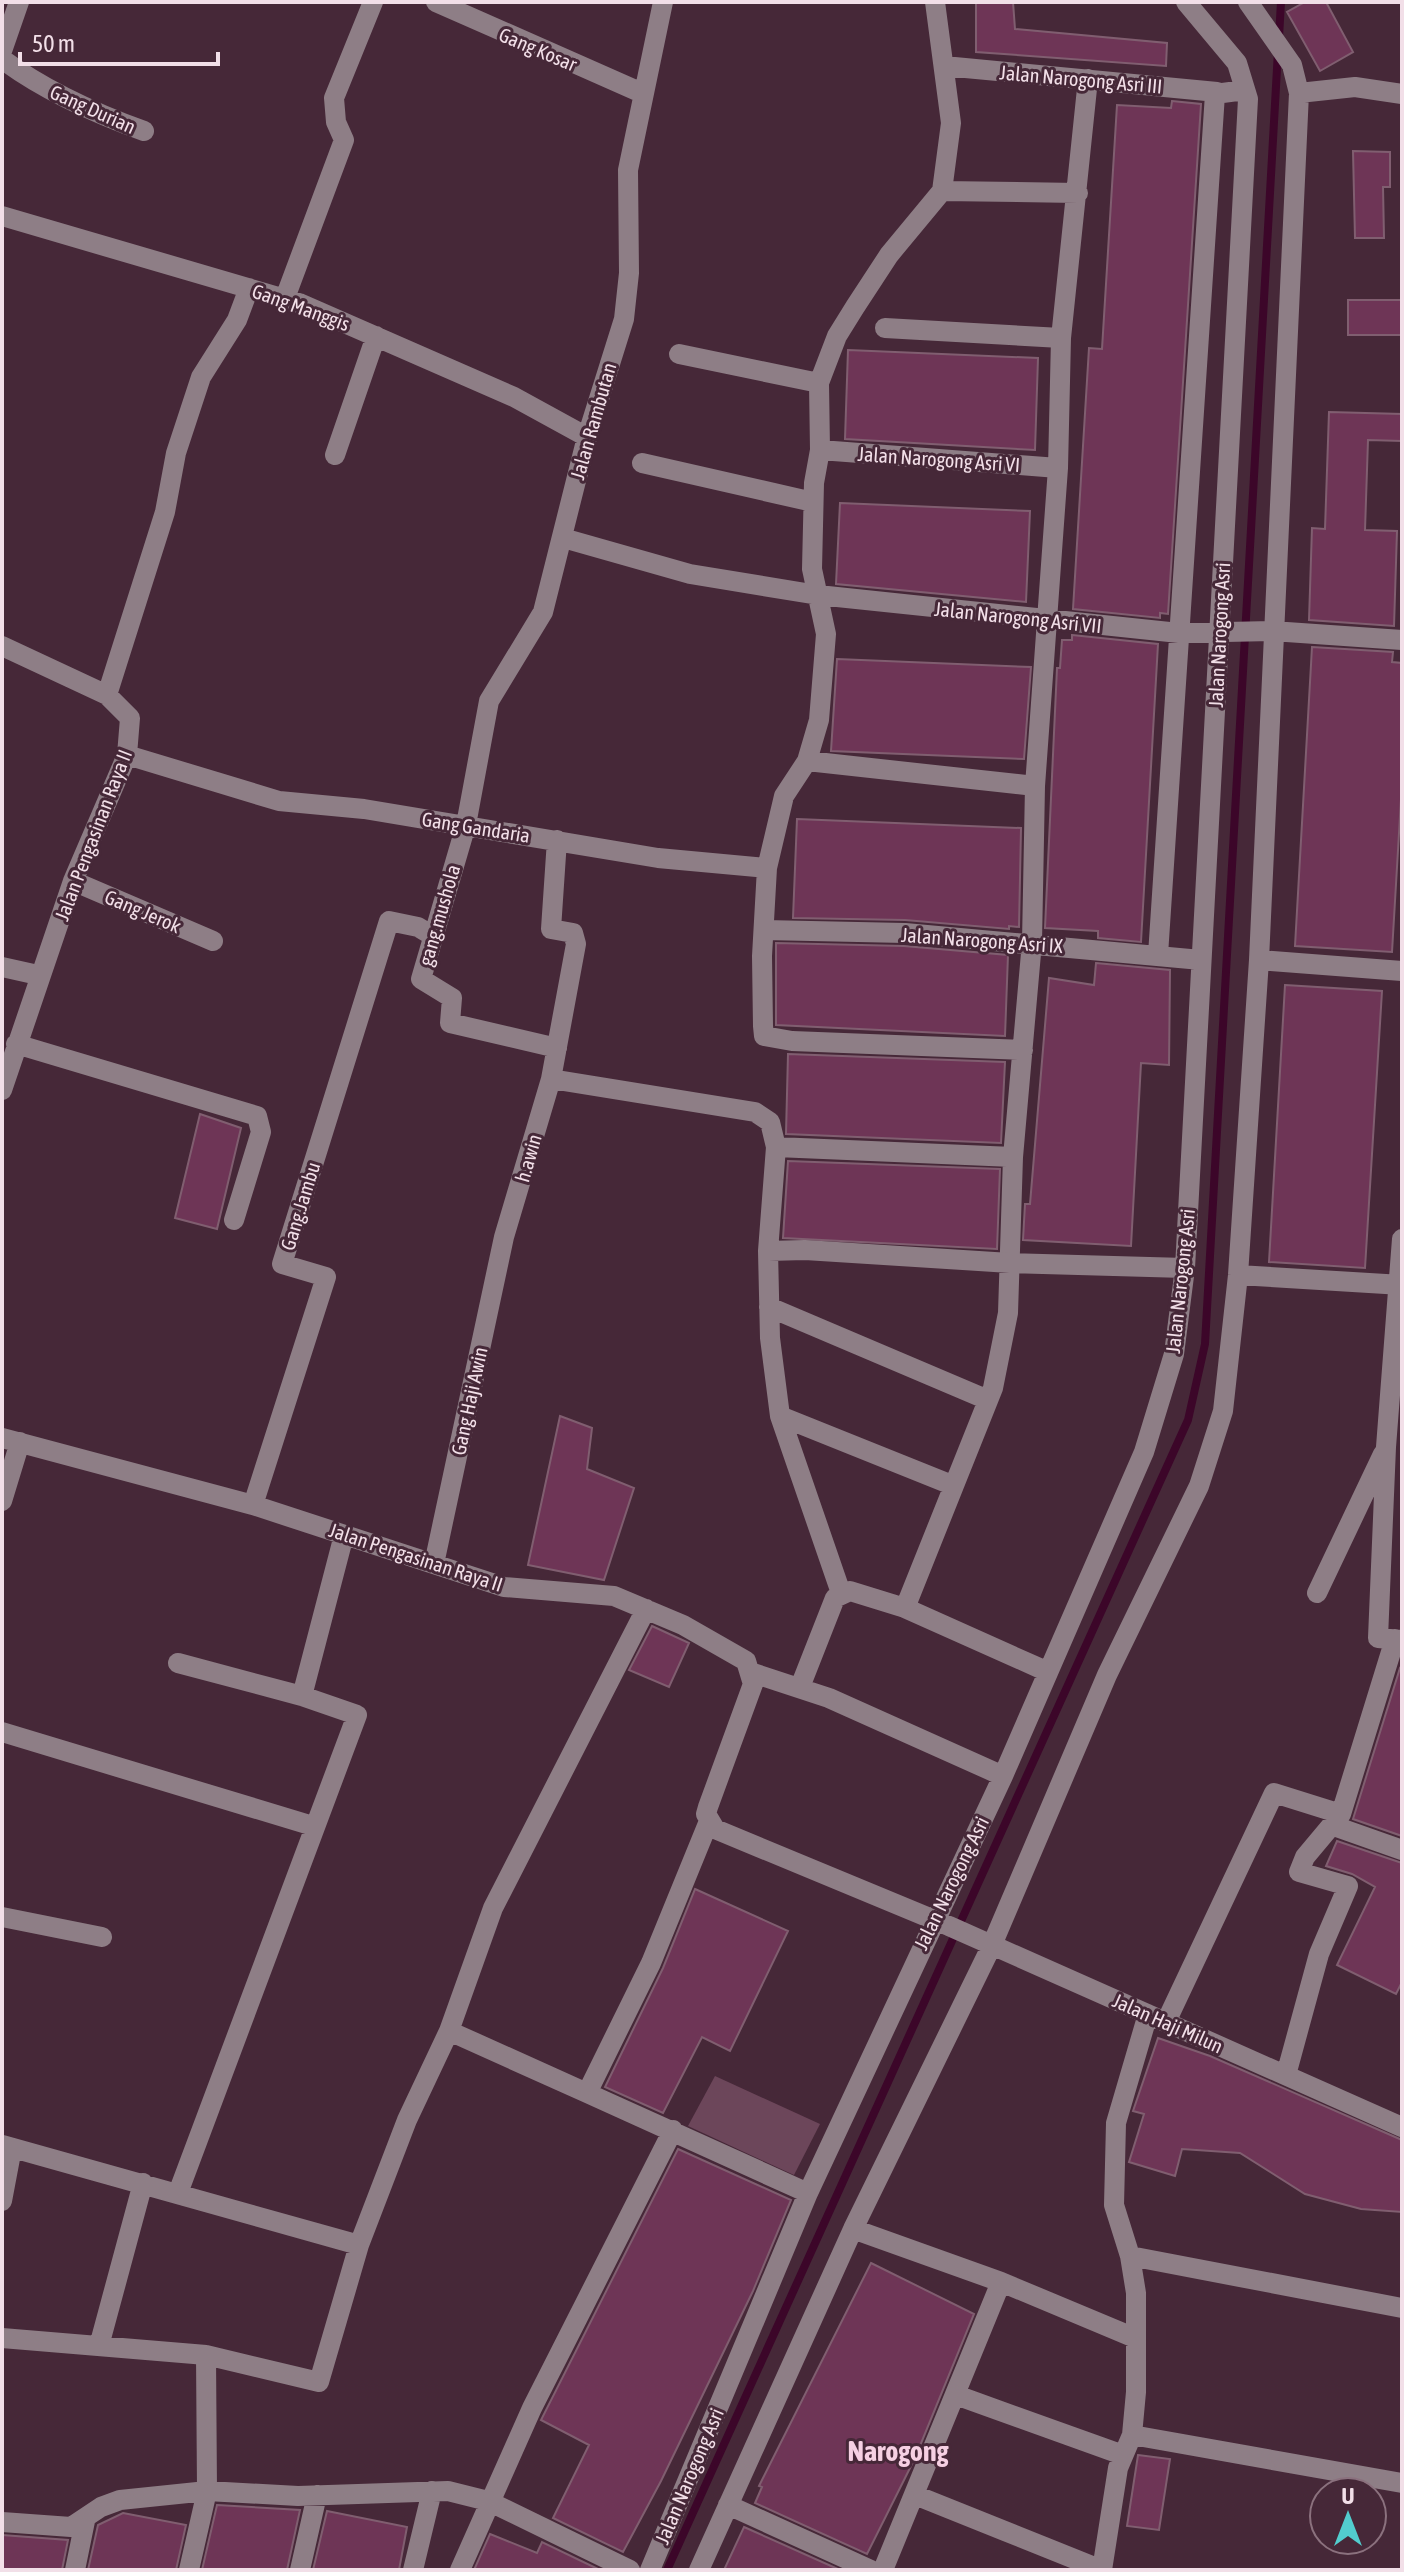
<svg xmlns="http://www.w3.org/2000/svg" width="1404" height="2572" font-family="'Asap Condensed',sans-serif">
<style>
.green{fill:#6c465a}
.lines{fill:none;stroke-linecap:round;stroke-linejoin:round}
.stream{stroke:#3c0629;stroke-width:8}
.building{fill:#6e3556;stroke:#805e70;stroke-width:2}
.minor{stroke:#8e7e86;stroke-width:20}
.labels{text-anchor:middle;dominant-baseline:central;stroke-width:6;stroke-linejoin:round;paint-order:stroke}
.street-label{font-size:20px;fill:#f2dfe8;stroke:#462838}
.district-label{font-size:28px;font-weight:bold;fill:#f6d0e3;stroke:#462838}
</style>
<rect width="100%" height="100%" fill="#462838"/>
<!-- green -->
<path class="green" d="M715 2076 820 2124 794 2175 688 2126Z"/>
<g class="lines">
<!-- stream -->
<path class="stream" d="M1279 37 1281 2
M667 2570 1188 1420 1205 1344 1278 51"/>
</g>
<!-- building -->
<path class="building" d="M976 2H1013L1015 29 1167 43 1166 66 976 52Z
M1305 2H1326L1353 52 1320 71 1287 12Z
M1172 101 1201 104 1168 614 1160 613V618L1073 609 1089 348 1102 349 1117 105 1171 108Z
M1353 151 1390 152V187H1383L1384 238H1355Z
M1348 300H1402V335H1348Z
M848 350 1038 358 1035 450 845 439Z
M1329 412 1402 414V441L1368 440 1365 530 1397 531 1394 626 1309 620 1312 528 1325 529Z
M840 503 1030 511 1026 602 836 584Z
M1072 635 1158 644 1141 942 1098 938V931L1045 928 1057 668H1060L1062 640H1072Z
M1312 647 1393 652 1392 662 1402 663V782L1392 952 1295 946Z
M837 659 1031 667 1024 759 831 751Z
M797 819 1021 828 1019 927 1009 926V929L905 920 793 918Z
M776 943 904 946 1008 955 1005 1036 776 1025Z
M1096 963 1170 970 1169 1065 1141 1063 1131 1246 1023 1240 1025 1204H1030L1049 978 1094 985Z
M1285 985 1382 991 1365 1268 1269 1262Z
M788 1054 1005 1062 1001 1143 786 1134Z
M200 1114 241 1128 217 1229 175 1218Z
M788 1161 1000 1169 997 1249 783 1238Z
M560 1416 592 1428 587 1469 634 1488 604 1580 528 1565Z
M652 1626 689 1643 669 1687 629 1670Z
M1400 1668 1402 1669V1836L1353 1819Z
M1337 1841 1402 1863V1982L1396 1994 1337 1965 1375 1887 1352 1874 1326 1866Z
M695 1889 788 1931 730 2051 702 2037 663 2113 605 2087 663 1968Z
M1158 2038 1210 2056 1402 2140V2212L1361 2209 1305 2194 1240 2153 1182 2149 1175 2176 1129 2162 1144 2114 1133 2111Z
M678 2149 791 2200 753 2291 661 2481 623 2552 553 2518 589 2445 541 2420Z
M871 2263 974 2314 915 2458 867 2554 755 2503 762 2487 759 2486Z
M1138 2455 1170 2459 1159 2530 1127 2526Z
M217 2505 300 2510 287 2570H202Z
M327 2511 407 2527 399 2570H313Z
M123 2513 186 2525 176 2570H88L98 2525Z
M744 2527 840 2570H724Z
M490 2534 537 2553 542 2542 600 2570H474Z
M2 2535 68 2540 62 2570H2Z"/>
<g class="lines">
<!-- minor -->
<path class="minor" d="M436 2 642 93
M935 2 951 123 942 191 889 255 855 307 837 336 819 383 820 450 814 483 812 569 826 634 819 720 807 761 784 796 767 868 762 956 763 1026 764 1036 792 1041 1023 1050
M2 51 19 2
M2 59C45 91 94 113 144 131
M944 66 1217 92
M1299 93 1355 87 1402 94
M942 191 1078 193
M2 216 299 303 514 397 587 437
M285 298 344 140 336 122 334 98 373 2
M885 328 1061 338
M679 354 819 383
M820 450 1058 468
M335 455 376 336
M642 463 813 502
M563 538 690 574 818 595 1179 633 1272 631 1402 640
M2 646 107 695 130 718 127 755 73 881 2 1090
M107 695 165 512 176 453 201 377 237 320 249 288
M127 755 279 801 364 809 658 858 767 868
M807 761 1035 786
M73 881 213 941
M764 930 905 933 1201 960
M1158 955 1215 94 1245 90
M1259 960 1402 971
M2 967 38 975
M16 1044 257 1116 261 1132 234 1220
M557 1048 450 1023 452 998 421 979 466 825 489 701 543 612 587 437 624 319 629 273 628 170 663 2
M551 1079 755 1112 770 1122 776 1147 768 1251 770 1338 780 1416 841 1593
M776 1147 1013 1157
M1402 1239 1386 1447 1378 1638 1402 1640
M768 1251 805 1250 1010 1263 1185 1268
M1238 1275 1402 1285
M769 1307 988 1400
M780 1416 952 1485
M2 1438 253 1505 504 1587 614 1596 683 1625 746 1661 753 1684 708 1807 706 1814 715 1829 949 1926 1402 2127
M2 1501 20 1442
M253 1505 326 1277 282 1264 389 921 418 927 433 936
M434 1564 504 1237 551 1079 576 944 573 933 551 929 557 840
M1317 1593 1383 1454
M178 1663 302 1696
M1046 1671 905 1608 993 1388 1008 1313 1013 1157 1032 942 1035 786 1058 468 1061 338 1088 79
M750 1672 829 1698 1003 1776
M800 1687 835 1598 850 1591 905 1608
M2 1732 313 1826
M709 1821 651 1963 587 2093 808 2193
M1334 1826 1402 1850
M2 1917 102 1937
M1166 2022 1274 1793 1341 1814
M449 2031 587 2093
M1286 2075 1319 1954 1348 1886 1299 1872 1305 1857 1341 1814 1395 1639
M2 2145 359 2245
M178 2193 357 1715 302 1696 344 1535
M2 2201 12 2148
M853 2229 1001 2282 1135 2338
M1130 2256 1402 2308
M2 2338 206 2355 207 2491 189 2570
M99 2346 143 2183
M206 2355 319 2382 359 2245 407 2120 449 2031 493 1908 646 1609
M956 2395 1123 2455
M1132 2435 1402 2483
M915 2495 1102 2570
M728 2505 871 2570
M2 2522 71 2527 101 2507 120 2500 207 2491 298 2496 448 2491 488 2501 630 2570
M75 2570 85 2521
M300 2570 317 2495
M413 2570 432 2491
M460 2570 532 2408 673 2130
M650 2570 808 2193 1003 1776 1144 1452 1174 1354 1185 1268 1248 99 1237 63 1186 2
M699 2570 853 2229 992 1945 1107 1675 1199 1486 1223 1411 1238 1275 1259 960 1299 93 1292 65 1248 2
M883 2570 1001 2282
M1102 2570 1118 2468 1132 2435 1136 2392V2293L1130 2256 1114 2205 1116 2123 1148 2014"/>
</g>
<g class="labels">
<!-- street labels -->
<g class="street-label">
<text transform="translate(538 49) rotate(23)">Gang Kosar</text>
<text transform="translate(1081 79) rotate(5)">Jalan Narogong Asri III</text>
<text transform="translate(93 109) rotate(24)">Gang Durian</text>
<text transform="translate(301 307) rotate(20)">Gang Manggis</text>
<text transform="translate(593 421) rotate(-74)">Jalan Rambutan</text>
<text transform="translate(939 459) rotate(4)">Jalan Narogong Asri VI</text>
<text transform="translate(1018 617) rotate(6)">Jalan Narogong Asri VII</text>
<text transform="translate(1219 635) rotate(-87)">Jalan Narogong Asri</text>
<text transform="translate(476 827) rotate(9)">Gang Gandaria</text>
<text transform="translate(93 835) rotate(-69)">Jalan Pengasinan Raya II</text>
<text transform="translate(143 911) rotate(23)">Gang Jerok</text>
<text transform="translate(439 915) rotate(-74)">gang.mushola</text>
<text transform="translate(982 940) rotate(4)">Jalan Narogong Asri IX</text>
<text transform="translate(528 1158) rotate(-74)">h.awin</text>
<text transform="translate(300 1206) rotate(-73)">Gang.Jambu</text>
<text transform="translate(1180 1281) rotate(-84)">Jalan Narogong Asri</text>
<text transform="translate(469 1401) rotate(-78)">Gang Haji Awin</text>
<text transform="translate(416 1557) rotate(18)">Jalan Pengasinan Raya II</text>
<text transform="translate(951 1883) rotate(-64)">Jalan Narogong Asri</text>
<text transform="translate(1168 2023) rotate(24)">Jalan Haji Milun</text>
<text transform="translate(689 2476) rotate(-67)">Jalan Narogong Asri</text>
</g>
<!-- district labels -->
<g class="district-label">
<text x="898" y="2451">Narogong</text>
</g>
</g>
<!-- border -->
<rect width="1404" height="2572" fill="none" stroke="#f2dfe8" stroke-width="8"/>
<!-- north arrow -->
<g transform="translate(1348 2516)"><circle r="38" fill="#462838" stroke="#8b717e" stroke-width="2"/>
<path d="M0-6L14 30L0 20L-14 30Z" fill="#52cdce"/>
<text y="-12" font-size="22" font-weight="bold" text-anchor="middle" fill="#f2dfe8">U</text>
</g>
<!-- scale -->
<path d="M20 52v12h198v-12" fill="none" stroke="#f2dfe8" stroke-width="4"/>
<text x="32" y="52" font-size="24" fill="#f2dfe8" stroke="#462838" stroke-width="6" paint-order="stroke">50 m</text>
</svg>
